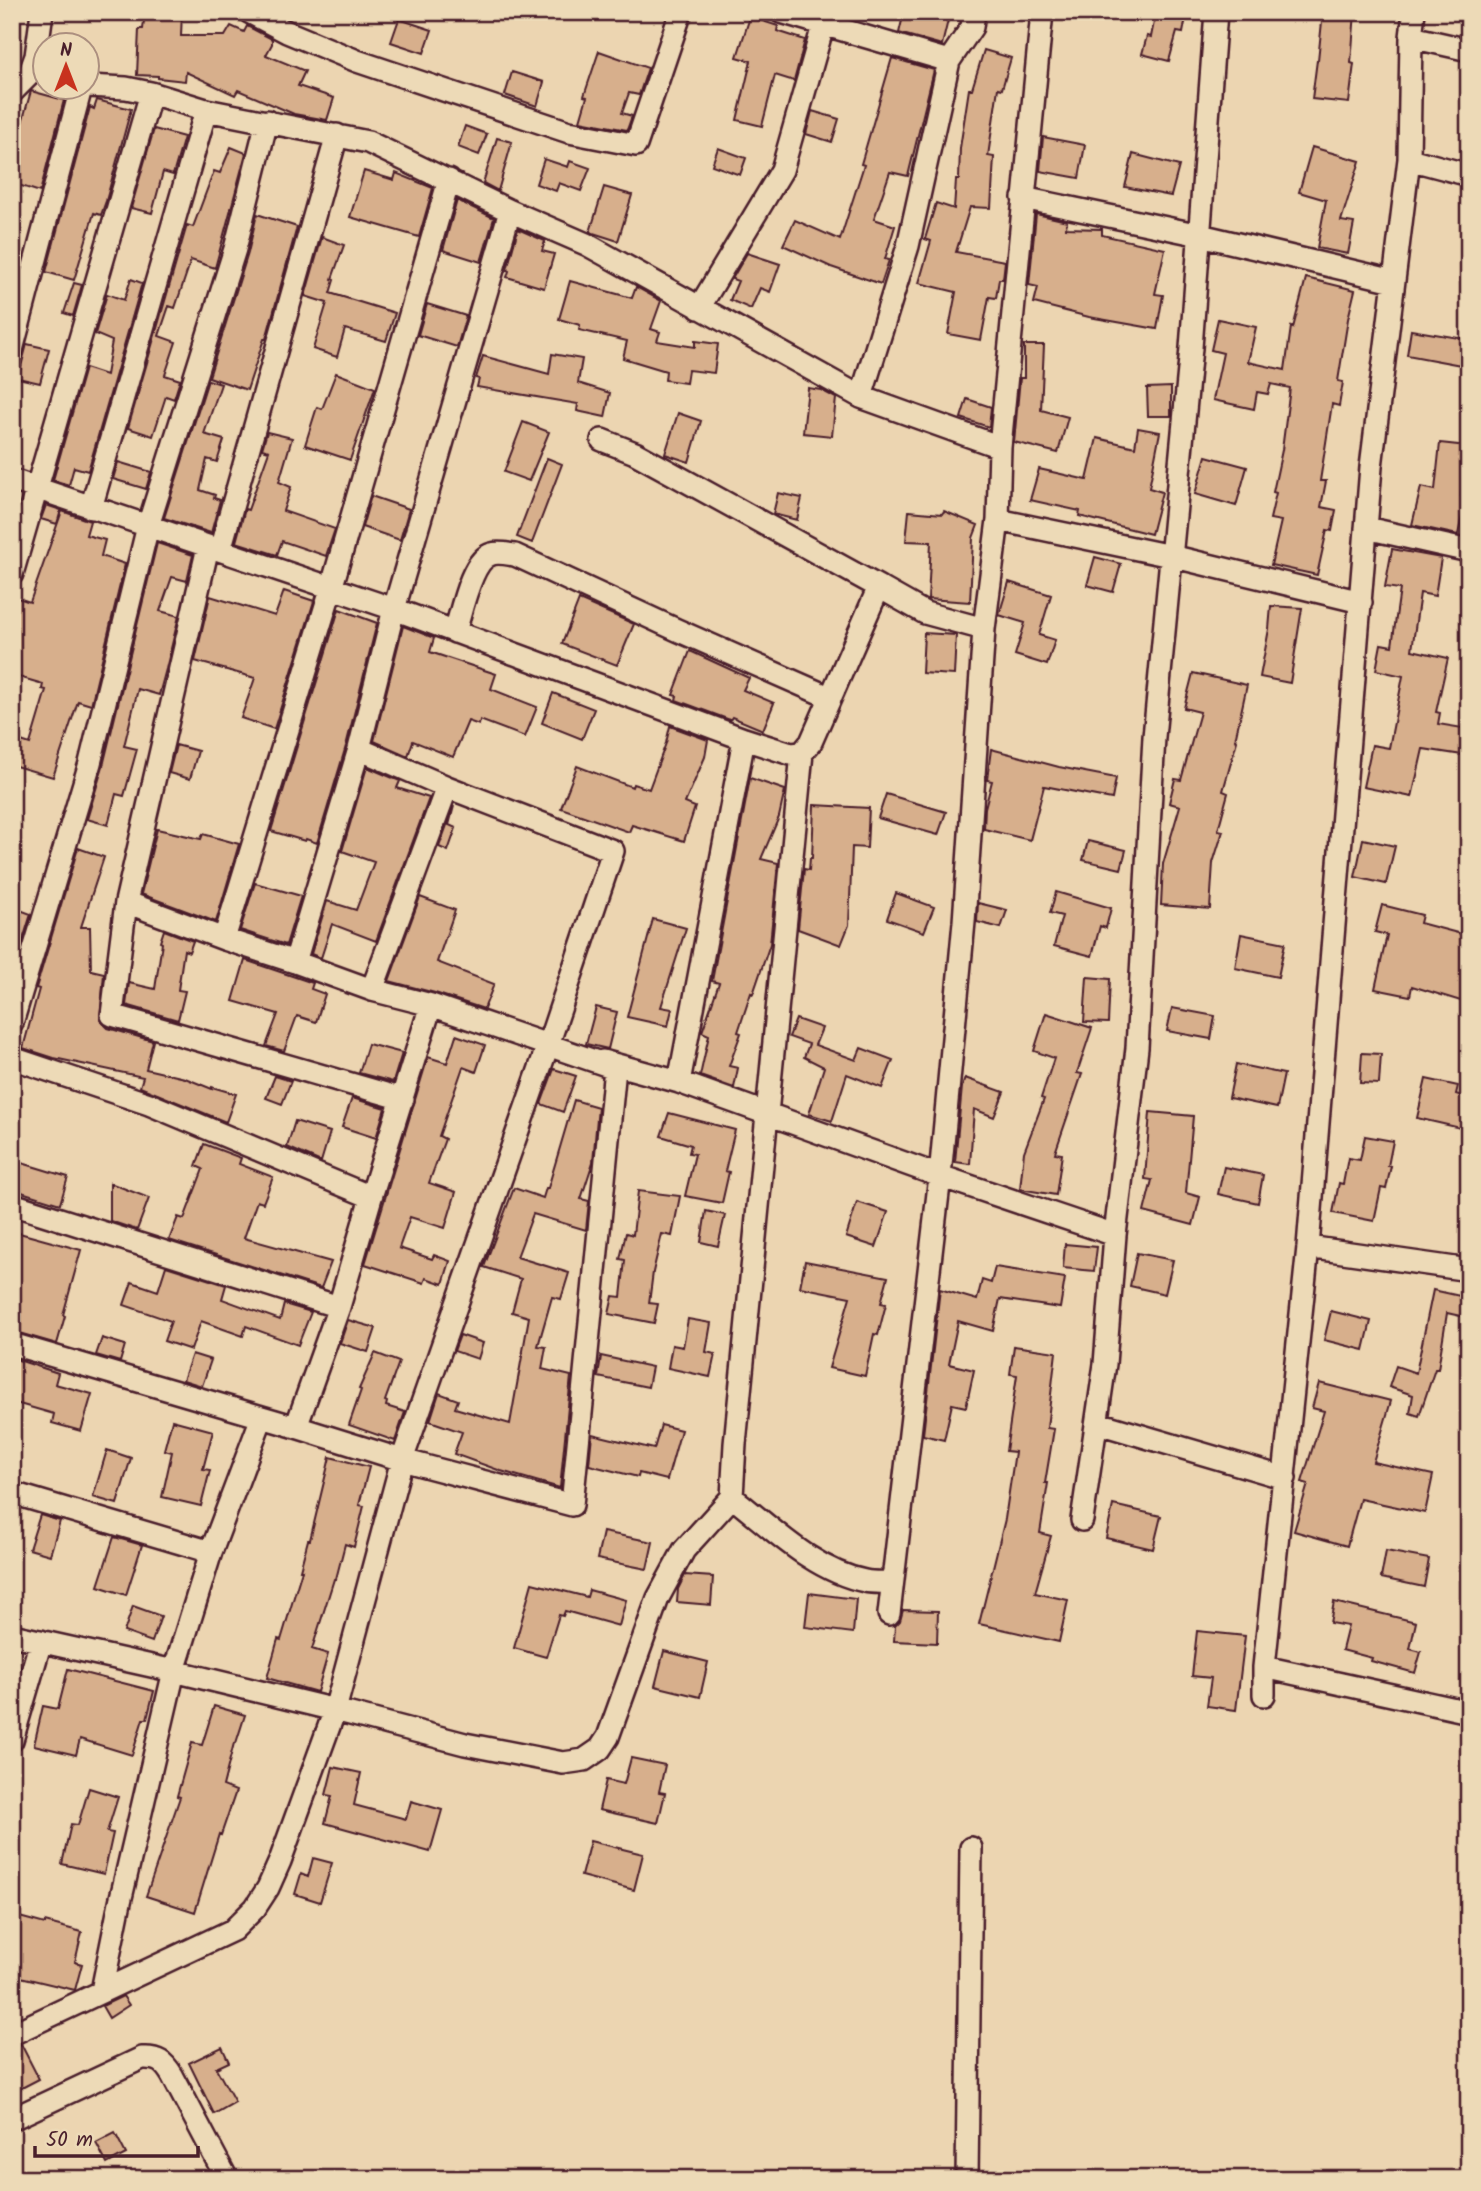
<svg xmlns="http://www.w3.org/2000/svg" width="1481" height="2191" font-family="Kalam,sans-serif">
<style>
.building{fill:#d7af8c;stroke:#4a1f2b;stroke-width:2}
.lines{fill:none;stroke-linecap:round;stroke-linejoin:round}
.minor-casing{stroke:#4a1f2b;stroke-width:26}
.minor{stroke:#eddab7;stroke-width:21}
</style>
<rect width="100%" height="100%" fill="#ecd5b1"/>
<filter id="ink" filterUnits="userSpaceOnUse"><feTurbulence type="fractalNoise" baseFrequency=".0143" numOctaves="2"/><feDisplacementMap in="SourceGraphic" scale="14" xChannelSelector="R" yChannelSelector="G"/><feConvolveMatrix kernelMatrix="1 2 1 2 8 2 1 2 1" color-interpolation-filters="sRGB"/></filter>
<g filter="url(#ink)">
<!-- building -->
<path class="building" d="M145 12H182L181 36H225L231 26 244 32 247 26 272 39V44L266 55 305 71 298 86 334 98 327 120 294 114 238 90 235 95 186 72 185 81 158 78V76L137 75 139 29H143Z
M904 12H950L942 45 899 33Z
M1156 12H1187L1183 33 1177 32 1169 61 1142 54 1147 36 1151 37Z
M1323 12H1355L1351 63 1354 64 1349 103 1312 99 1317 60H1318Z
M750 17 778 26 777 31 805 40 794 81 775 75 762 126 737 120 751 61 737 57Z
M399 19 432 30 424 53 391 42Z
M984 50 1011 58 1002 89 998 88 988 156 994 157 991 208 970 207 956 252 1005 261 1003 279H999L996 298 989 297 981 340 948 334 956 292 919 283 931 241 925 239 936 203 954 209 956 180H959L960 148 969 89H972Z
M599 51 648 68 639 95 629 93 622 113 632 116 627 130 580 121 587 97 584 96Z
M892 58 934 70 908 176 890 172 874 219 895 226 885 259 889 260 881 284 831 267 783 245 795 220 840 240 864 165 861 164Z
M512 72 544 82 537 106 505 95Z
M31 91 64 100 40 192 12 183V146L15 147Z
M97 100 131 109 106 201 101 215 94 213 74 280 46 272 90 107 94 109Z
M812 111 839 119 832 142 806 134Z
M465 126 487 134 479 155 458 147Z
M154 129 184 137 173 175 163 172 152 213 131 208Z
M1043 137 1085 145 1079 178 1040 171Z
M497 138 512 142 498 191 483 183Z
M231 147 246 153 215 268 191 260 175 308 169 306 159 336 176 342 165 375 180 380 174 399 166 396 153 436 128 428 187 225 193 227 214 171 220 173Z
M1312 147 1360 161 1341 221 1354 223 1348 254 1317 248 1326 200 1299 192Z
M718 148 746 158 740 175 712 165Z
M1133 154 1179 166 1171 196 1125 187Z
M544 159 568 167 570 161 590 168 581 191 559 183 556 191 536 184Z
M364 171 394 180 396 173 433 188 419 237 350 217Z
M604 187 632 195 618 241 590 232Z
M457 200 494 218 481 262 443 250Z
M257 214 297 227 266 339H264L247 390 209 377 248 253Z
M1036 214 1067 221 1066 228 1102 229V235L1165 249 1155 294 1163 295 1157 329 1089 317 1034 303 1038 287 1029 285Z
M518 229 545 241 542 251 554 254 544 288 507 277 509 271 507 270Z
M322 237 344 245 332 279 334 280 330 293 395 313 386 341 345 329 337 357 313 349 327 303 305 296Z
M747 253 780 264 770 292 760 288 751 309 730 300 738 281 732 279Z
M1306 278 1355 290 1348 319 1338 381 1343 382 1339 406 1332 404 1320 481H1326L1321 507 1336 510 1332 531 1327 530 1317 575 1271 565 1281 521 1270 519 1276 493 1273 492 1282 450 1290 388 1271 384 1268 394 1257 392 1254 409 1213 400 1223 353 1211 350 1218 319 1256 327 1248 362 1285 370 1291 327 1293 328Z
M131 279 142 283 88 471 74 467 69 485 53 480 85 368 106 375 112 341 95 334 107 294 124 300Z
M570 281 632 298 636 287 661 301 651 329 660 332 657 341 695 347V341L718 344 714 373 688 370 686 383 665 380 666 371 623 358 627 341 579 330 580 325 559 319Z
M74 283 82 285 73 316 64 313Z
M427 304 466 316 457 347 418 335Z
M1411 330 1465 339 1461 365 1407 355Z
M27 344 49 349 40 383 18 378Z
M1024 345H1044L1041 410 1068 417 1058 453 1014 442 1020 378H1024Z
M552 354 582 359 578 383 610 393 605 417 577 411 578 404 477 387 479 379 476 378 483 356 549 374Z
M336 373 375 388 350 460 305 445 317 407 322 409Z
M208 380 221 384 204 434 224 440 217 462 207 459 200 490 215 495 214 498 220 500 211 533 164 518Z
M1171 387V416H1148L1147 388Z
M808 388 821 390 836 398 832 436 803 433Z
M967 399 991 407 989 427 961 418Z
M678 413 701 421 689 462 665 454Z
M523 422 549 432 529 481 504 472Z
M1138 428 1160 432 1149 488 1162 492 1151 534 1079 516 1080 511 1030 500 1039 469 1087 480 1097 438 1135 447Z
M267 432 292 438 279 482 291 487 283 511 335 529 326 556 282 541 277 555 236 542 245 509 248 510 269 451 262 449Z
M1440 443 1467 446 1461 496 1466 497 1458 535 1412 525 1421 487 1435 490Z
M1206 456 1247 467 1236 506 1195 494Z
M547 458 562 464 532 543 517 537Z
M118 462 151 472 146 489 113 479Z
M778 493 802 498 797 520 773 514Z
M371 496 409 509 400 540 362 527Z
M46 505 61 510 57 524 41 519Z
M62 511 90 521 86 535 105 540 101 556 125 564 91 705 78 701 53 777 12 765V738L30 744 46 690 42 689 43 684 12 675V616L18 598 30 602Z
M909 511 942 514 944 511 978 525 973 538 970 602 928 599 931 542 906 541Z
M157 543 193 555 187 581 172 577 160 611 179 616 166 669 159 695 138 689 124 746 137 749 124 796 116 794 108 825 87 819 103 766Z
M1392 549 1441 558 1435 596 1420 593 1412 650 1448 658 1436 712 1440 713 1438 724 1469 729V756L1423 749 1412 797 1363 787 1372 745 1389 748 1403 676 1376 670 1381 644 1392 646 1400 589 1385 587Z
M1095 557 1121 564 1113 592 1087 585Z
M1009 582 1051 595 1039 635 1055 640 1047 665 1015 655 1025 623 999 615Z
M284 591 314 601 274 729 241 718 255 678 195 661 210 596 275 616Z
M579 600 634 624 617 665 562 644Z
M1271 606 1302 608 1290 683 1260 677 1269 629Z
M339 609 377 623 346 746 317 843 306 839 305 841 271 831Z
M403 626 434 638 430 652 496 674 491 689 537 707 525 737 480 720 479 725 468 721 453 757 413 741 408 756 374 741Z
M924 633 956 635 954 675 922 673Z
M690 651 749 678 743 690 774 703 763 730 732 717 730 720 676 700 677 696 673 695Z
M1193 673 1247 685 1235 740 1237 741 1223 791 1228 793 1218 830 1223 831 1213 863 1210 909 1161 905 1163 864 1180 806 1169 803 1175 779 1181 780 1200 712 1184 708Z
M553 693 594 709 582 739 542 723Z
M670 726 708 740 705 757 685 803 695 807 684 841 632 825 629 832 561 808 577 766 632 787 633 784 649 789 666 743Z
M176 745 198 751 190 779 169 773Z
M991 749 1059 767 1116 778 1112 799 1044 786 1030 840 984 829 985 808 992 781 987 780Z
M367 767 400 781 397 788 429 798 376 941 332 924 321 958 311 954 327 901 356 910 374 862 342 851Z
M750 778 785 790 779 817 761 859 778 863 770 944 753 994 751 993 738 1032 741 1033 729 1066 738 1068 734 1088 700 1076 709 1035 702 1032 719 983 712 981Z
M886 794 946 812 938 835 878 818Z
M814 805 869 808 867 848 852 847 849 925 841 945 798 929 804 869 809 870 810 858H812Z
M454 806 449 825 456 828 448 851 439 847Z
M157 829 201 839 203 834 239 844 216 922 141 894Z
M1363 839 1395 846 1386 884 1355 877Z
M1088 841 1126 850 1121 869 1083 860Z
M78 848 104 857 81 927H90L91 970 104 973 100 1020 108 1028 153 1041 146 1069 185 1078 212 1089V1087L236 1094 226 1122 140 1087 143 1077 54 1058 23 1048 39 989 36 988Z
M255 883 301 896 286 945 240 930Z
M1056 892 1111 908 1106 928 1100 926 1092 956 1054 946 1062 916 1050 913Z
M896 893 934 907 924 932 887 919Z
M420 897 455 910 437 962 494 984 484 1009 435 993 389 981Z
M978 903 1007 910 1001 928 977 922Z
M1382 905 1422 915 1420 923 1469 936V988L1464 1002 1412 986 1410 996 1375 989 1387 935 1375 932Z
M12 907 31 914 21 946 12 943Z
M653 919 686 928 661 1007 672 1009 668 1026 627 1017Z
M164 930 193 941 189 952 184 950 178 990 185 991 178 1020 126 1005 129 983 155 989 162 943 160 942Z
M1241 934 1285 943 1278 977 1235 968Z
M245 960 313 983 311 989 325 994 316 1022 297 1016 284 1051 266 1046 278 1014 233 1001Z
M1087 977 1110 979 1108 1023 1084 1022Z
M596 1007 617 1012 608 1049 586 1044Z
M1172 1008 1215 1016 1211 1039 1167 1031Z
M1046 1013 1092 1028 1077 1073 1082 1074 1055 1153 1062 1154 1056 1195 1020 1189 1024 1152 1044 1099 1041 1098 1054 1058 1034 1051Z
M796 1019 822 1028 815 1045 856 1060 861 1048 893 1060 882 1088 847 1074 832 1121 809 1114 824 1067 804 1057 809 1044 789 1037Z
M456 1035 485 1045 476 1072 463 1067 439 1136 445 1139 429 1183 456 1192 445 1228 410 1217 399 1248 432 1259 434 1255 450 1261 443 1284 426 1278 424 1283 365 1264 428 1057 447 1063Z
M368 1044 402 1053 393 1082 359 1073Z
M1362 1053 1381 1054 1379 1084 1360 1083Z
M1236 1064 1284 1074 1277 1108 1229 1098Z
M554 1069 576 1076 563 1112 541 1104Z
M275 1076 291 1081 282 1104 266 1098Z
M965 1078 1004 1092 994 1117 974 1109 970 1164 955 1162 962 1087Z
M1426 1079 1458 1086 1456 1094 1469 1098V1130L1417 1118Z
M352 1098 385 1108 376 1138 342 1127Z
M574 1100 598 1107 593 1162 581 1199 589 1201 586 1230 533 1214 517 1257 569 1273 561 1299 552 1297 538 1346 546 1347 542 1369 571 1376 560 1488 501 1471 454 1454 462 1432 430 1421 439 1393 458 1400 455 1408 510 1424 529 1317 512 1312 521 1279 484 1267 514 1188 543 1198 546 1188H548Z
M1150 1112 1193 1116 1186 1193 1200 1197 1193 1225 1144 1212 1152 1180 1145 1179Z
M669 1113 735 1130 725 1171 729 1172 722 1203 685 1196 695 1154 689 1153 691 1145 661 1136Z
M295 1121 330 1132 321 1162 287 1147Z
M1365 1136 1393 1141 1388 1166H1391L1386 1189 1381 1188 1374 1221 1333 1213 1339 1183 1343 1184 1348 1158 1360 1160Z
M204 1144 241 1158 239 1164 273 1177 263 1203 257 1201 244 1238 331 1262 321 1288 169 1240 178 1217 184 1219 203 1169 196 1166Z
M12 1160 68 1177 60 1204 12 1189Z
M1224 1167 1263 1175 1258 1203 1218 1194Z
M110 1183 149 1198 137 1230 110 1221Z
M638 1191 680 1196 672 1236 662 1234 653 1272 649 1303 658 1304 654 1323 609 1314 613 1296 621 1297 625 1260 620 1259 626 1233 633 1235Z
M857 1202 888 1212 876 1247 846 1237Z
M706 1211 725 1215 718 1246 701 1242Z
M12 1231 81 1250 63 1315 65 1316 57 1344 12 1331Z
M1065 1244 1097 1247 1094 1271 1063 1268Z
M1137 1253 1173 1260 1165 1294 1130 1286Z
M805 1261 888 1277 881 1303 886 1304 878 1335 874 1334 865 1376 829 1368 850 1297 800 1287Z
M166 1266 226 1285 222 1299 280 1320 284 1304 311 1312 298 1345 246 1326 243 1336 201 1321 191 1350 164 1341 171 1321 124 1305 132 1282 158 1291Z
M995 1267 1065 1278 1060 1308 1000 1299 993 1331 958 1321 949 1364 974 1370 966 1407 952 1404 944 1440 923 1435 940 1289 977 1300 982 1280 991 1283Z
M1433 1290 1469 1298V1318L1447 1313 1438 1369H1435L1419 1416 1410 1413 1413 1395 1389 1387 1396 1366 1416 1373Z
M1331 1311 1371 1321 1364 1350 1324 1340Z
M688 1319 711 1323 706 1352 715 1354 710 1377 668 1368 672 1345 683 1347Z
M348 1320 376 1328 368 1352 340 1343Z
M460 1335 483 1343 478 1359 454 1351Z
M102 1338 125 1345 120 1362 96 1355Z
M1014 1346 1056 1352 1047 1428 1054 1429 1045 1483H1048L1040 1533 1051 1536 1035 1593 1068 1600 1059 1642 979 1624 1005 1519 1015 1452 1006 1451 1017 1375 1010 1374Z
M375 1353 399 1362 385 1401 387 1402 386 1406 405 1412 395 1441 349 1425 361 1390 359 1389Z
M192 1354 211 1360 202 1386 183 1380Z
M601 1356 652 1367 648 1387 598 1377Z
M12 1358 58 1373 55 1384 92 1394 81 1431 52 1423 54 1414 12 1402Z
M1319 1383 1391 1401 1373 1462 1433 1475 1425 1513 1360 1499 1347 1546 1294 1531 1308 1484 1302 1482 1324 1411 1312 1408Z
M172 1420 213 1431 203 1469 210 1470 201 1506 162 1497 172 1452 164 1450Z
M661 1425 681 1430 667 1480 639 1473 638 1477 589 1465 592 1434 654 1449Z
M107 1450 131 1458 117 1504 93 1497Z
M330 1457 369 1467 359 1505 364 1506 354 1547 345 1544 336 1579H334L312 1649 328 1654 317 1692 267 1678 278 1639 281 1640 302 1570H300L308 1540H310Z
M1113 1505 1161 1516 1153 1549 1106 1538Z
M40 1515 60 1521 50 1555 29 1549Z
M603 1532 653 1542 647 1569 597 1559Z
M114 1537 142 1545 126 1595 98 1586Z
M1386 1551 1429 1559 1424 1587 1381 1578Z
M685 1575 713 1577 711 1605 677 1602 678 1589Z
M532 1583 587 1597 589 1590 626 1600 619 1626 565 1611 563 1616 559 1615 546 1657 514 1648Z
M809 1593 856 1599 853 1633 805 1627Z
M1334 1602 1416 1622 1410 1649 1421 1652 1415 1673 1371 1661 1372 1658 1342 1650 1348 1626 1330 1623Z
M133 1606 161 1616 152 1642 124 1632Z
M903 1610 938 1611 937 1643 894 1641 895 1626 900 1621Z
M1197 1631 1245 1636 1236 1710 1207 1706 1211 1678 1192 1676Z
M664 1651 708 1662 700 1697 655 1686Z
M68 1669 154 1691 147 1719H143L132 1755 80 1739 76 1755 34 1745 43 1706 58 1709Z
M214 1706 245 1715 236 1743H234L223 1786 236 1791 221 1835 219 1834 195 1912 146 1896 180 1797 177 1796 192 1743 202 1745Z
M631 1758 665 1765 659 1792 665 1793 658 1823 599 1810 606 1780 624 1784Z
M333 1767 361 1773 354 1805 406 1819 411 1801 442 1810 430 1852 325 1823 332 1796 326 1795Z
M89 1788 118 1797 107 1832 113 1833 104 1874 62 1864 71 1824 78 1825Z
M590 1841 643 1854 634 1890 581 1876Z
M313 1858 332 1863 320 1902 295 1894 301 1874 308 1877Z
M12 1915 45 1924V1922L82 1932 75 1962 82 1964 75 1990 12 1975Z
M123 1996 129 2005 109 2018 102 2006Z
M21 2044 39 2079 12 2093V2047Z
M222 2047 229 2062 216 2068 235 2102 214 2114 189 2063Z
M115 2133 126 2154 107 2164 96 2143Z"/>
<g class="lines">
<!-- minor casing -->
<g class="minor-casing">
<path id="minor" d="M249 12 287 32 357 61 569 132 636 145 681 12
M781 12 949 61 972 27 974 12
M1414 12 1411 37 1469 50
M88 86 126 88 151 93 206 110 368 142 510 211 586 244 861 397 1000 447
M12 92 29 75 36 56 42 12
M1409 159 1411 37
M1023 198 1200 235 1394 281
M699 308 782 170 827 12
M12 350 81 88
M861 397 908 246 949 61
M602 440 635 453 879 587
M12 480 394 609 744 739 791 754 802 753 811 742 879 587 925 613 984 629
M91 508 206 110
M998 520 1171 556 1361 602
M1366 528 1469 551
M208 547 126 902 112 1015 403 1099
M220 550 337 135
M12 574 151 93
M455 632C461 613 471 559 492 554 498 552 508 554 515 555L677 630 829 697
M126 902 224 939 295 962 372 990 431 1005 615 1068 572 1505 402 1460 296 1427
M224 939 331 589 449 180
M295 962 359 749 394 609 510 211
M372 990 447 787
M12 1023 90 763 148 526 235 249 267 121
M12 1058 149 1104 371 1197
M603 1061 679 1082 744 739
M679 1082 940 1176 964 922 984 629 998 520 1000 447 1042 12
M12 1204 339 1307
M1308 1247 1469 1270
M12 1344 296 1427 339 1307 371 1197 431 1005
M1098 1423 1285 1478
M12 1493 211 1552 262 1417
M732 1497C772 1528 814 1571 865 1581 874 1583 884 1582 892 1582
M1082 1520 1105 1364 1115 1235 1137 1048 1154 737 1191 348 1216 12
M889 1614 940 1176 1115 1235
M12 1635 174 1671 335 1710 402 1460 548 1045 613 851 447 787 359 749
M1264 1667 1469 1712
M1264 1695V1667L1308 1247 1371 467 1409 159 1469 175
M12 1740 41 1641
M102 1991 120 1902 174 1671 211 1552
M12 2034 233 1930 255 1908 268 1888 280 1861 335 1710 465 1744 563 1763 584 1760 600 1749 608 1737 658 1598 684 1550 732 1497 735 1444 802 753
M12 2119 142 2058C158 2057 164 2062 172 2075L227 2179
M967 2179 971 1848"/>
</g>
<!-- minor -->
<use href="#minor" class="minor"/>
</g>
</g>
<!-- margin -->
<rect width="1481" height="2191" fill="none" stroke="#eddab7" stroke-width="42"/>
<rect x="21" y="21" width="1439" height="2149" fill="none" stroke="#4a1f2b" stroke-width="2.5" filter="url(#ink)"/>
<!-- north arrow -->
<g transform="translate(66 66)"><circle r="33" fill="#eddab7" stroke="#ac8f7f" stroke-width="2"/>
<path d="M0-5L12 26L0 18L-12 26Z" fill="#c8321e"/>
<text y="-10" font-size="19" font-weight="bold" text-anchor="middle" fill="#4a1f2b">N</text>
</g>
<!-- scale -->
<path d="M35 2146v10h163v-10" fill="none" stroke="#4a1f2b" stroke-width="3.5"/>
<text x="46" y="2146" font-size="21" fill="#4a1f2b" stroke="#eddab7" stroke-width="5" paint-order="stroke">50 m</text>
</svg>
